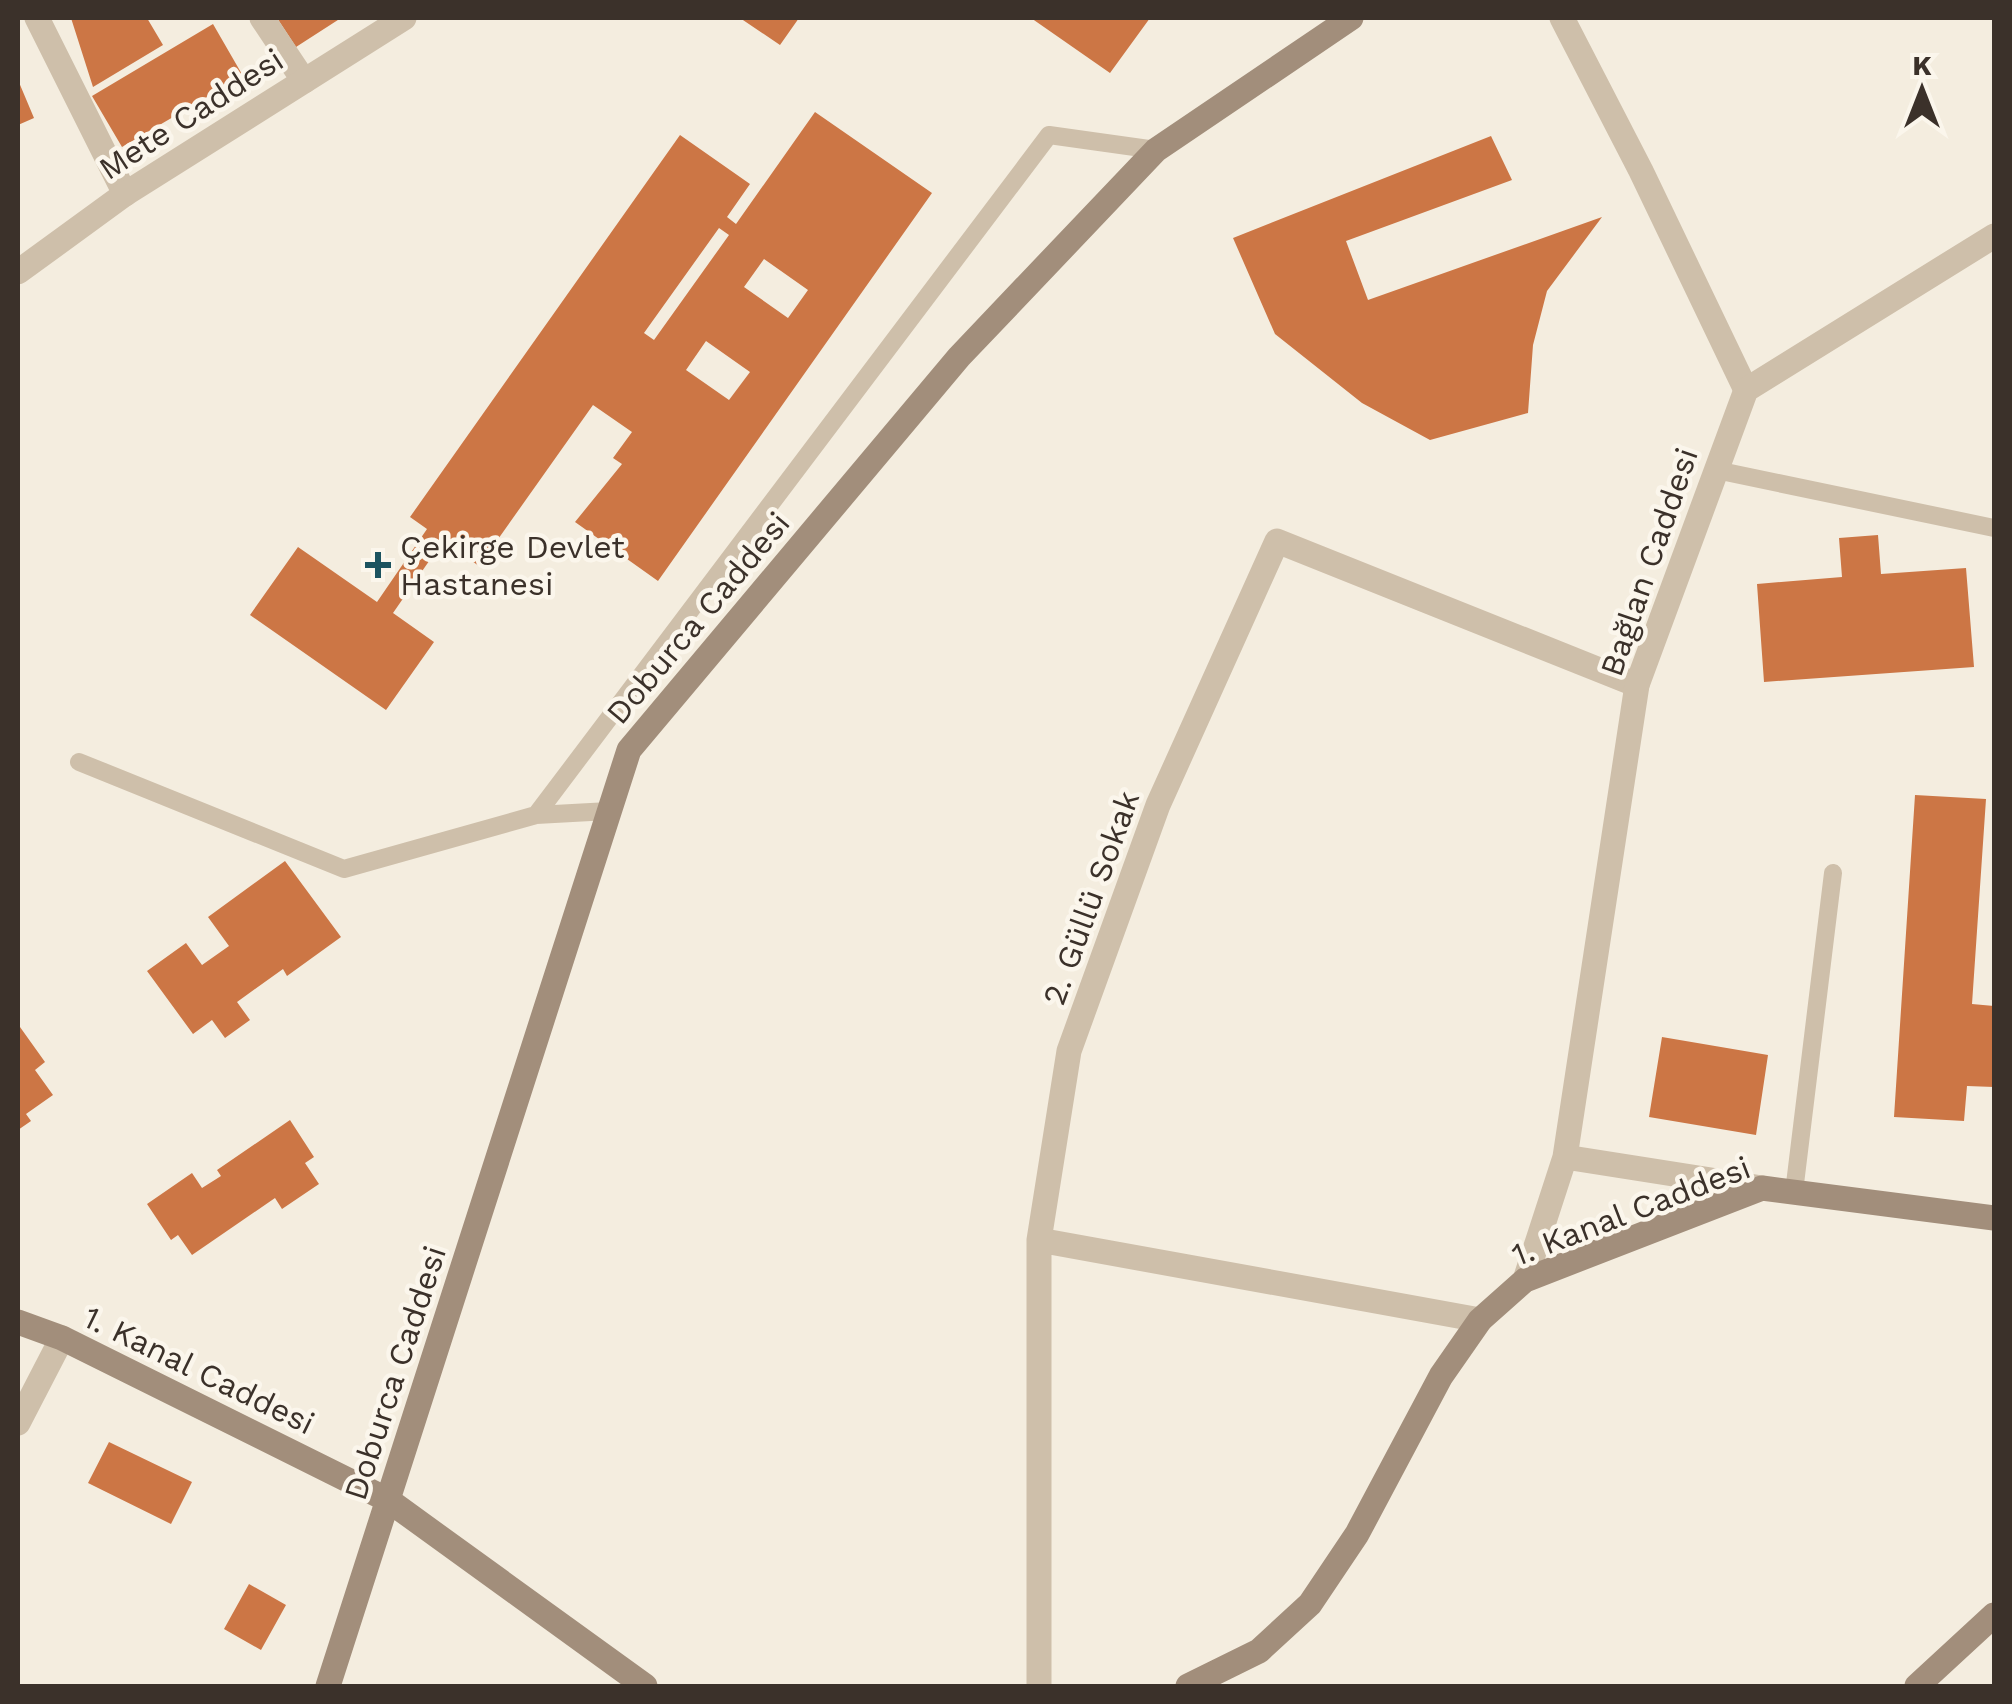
<svg xmlns="http://www.w3.org/2000/svg" width="2012" height="1704" font-family="'Work Sans',sans-serif">
<style>
.building{fill:#cc7645;fill-rule:evenodd}
.lines{fill:none;stroke-linecap:round;stroke-linejoin:round}
.service{stroke:#cebfaa;stroke-width:18}
.minor{stroke:#cebfaa;stroke-width:25}
.tertiary{stroke:#cebfaa;stroke-width:25}
.secondary{stroke:#a28e7b;stroke-width:25}
.poi-dot{fill:#1c535f;stroke:#fbf6ec;stroke-width:4}
.labels{text-anchor:middle;dominant-baseline:central;stroke-width:9;stroke-linejoin:round;paint-order:stroke}
.street-label{font-size:32px;fill:#3b312a;stroke:#fbf6ec}
.poi-label{font-size:32px;fill:#3b312a;stroke:#fbf6ec;text-anchor:start}
</style>
<rect width="100%" height="100%" fill="#f4eddf"/>
<!-- building -->
<path class="building" d="M71 18H147L163 45 93 87Z
M277 18H341L296 47Z
M740 18H799L780 45Z
M1031 18H1150L1110 73Z
M213 24 243 76 122 147 92 96Z
M18 80 34 118 18 125Z
M815 112 932 193 658 581 575 522 622 464 613 458 632 432 593 405 479 566 443 541 393 613 434 642 386 710 250 615 298 547 377 602 427 529 410 517 680 135 750 184 727 217 736 224ZM719 228 729 235 654 340 644 333ZM764 259 808 290 788 318 744 287ZM706 341 750 372 729 400 686 370Z
M1491 136 1512 180 1346 241 1368 300 1602 217 1547 291 1533 345 1528 413 1430 440 1362 403 1275 334 1233 238Z
M1878 535 1881 574 1966 568 1974 667 1764 682 1757 584 1842 577 1839 538Z
M1915 795 1986 799 1972 1004 1994 1006V1087L1967 1086 1964 1121 1894 1117Z
M285 861 341 937 287 976 283 969 237 1002 250 1020 225 1038 212 1020 193 1034 147 971 186 943 202 965 229 946 208 917Z
M20 1027 45 1062 35 1070 53 1095 26 1114 31 1121 18 1130Z
M1662 1037 1768 1055 1756 1135 1649 1117Z
M290 1120 314 1157 305 1163 319 1184 282 1209 275 1198 192 1255 178 1235 171 1240 147 1204 192 1173 202 1188 221 1176 217 1170Z
M109 1442 192 1482 171 1524 88 1483Z
M249 1584 286 1605 261 1650 224 1629Z"/>
<g class="lines">
<!-- service -->
<path class="service" d="M1716 470 1994 528
M79 762 344 869 536 815 609 811
M536 815 1049 135 1156 150
M1794 1192 1833 873"/>
<!-- minor -->
<path class="minor" d="M37 18 125 194
M262 18 304 81
M1562 18 1641 171 1746 390
M1039 1240 1480 1320
M18 1423 62 1338
M1039 1686V1240L1069 1051 1158 805 1277 541 1637 685"/>
<!-- tertiary -->
<path class="tertiary" d="M18 272 125 194 404 18
M1565 1157 1762 1188
M1525 1280 1565 1157 1637 685 1746 390 1994 236"/>
<!-- secondary -->
<path class="secondary" d="M18 1322 62 1338 388 1500 645 1686
M328 1686 629 750 959 357 1156 150 1351 18
M1188 1686 1259 1651 1310 1604 1357 1534 1441 1376 1480 1320 1525 1280 1762 1188 1994 1218
M1917 1686 1994 1615"/>
</g>
<!-- markers -->
<path class="poi-dot" d="M373 550h10v10h10v10h-10v10h-10v-10h-10v-10h10z"/>
<g class="labels">
<!-- street labels -->
<g class="street-label">
<text transform="translate(191 114) rotate(-33)">Mete Caddesi</text>
<text transform="translate(1649 562) rotate(-71)">Bağlan Caddesi</text>
<text transform="translate(698 618) rotate(-50)">Doburca Caddesi</text>
<text transform="translate(1091 898) rotate(-70)">2. Güllü Sokak</text>
<text transform="translate(1631 1211) rotate(-21)">1. Kanal Caddesi</text>
<text transform="translate(199 1370) rotate(26)">1. Kanal Caddesi</text>
<text transform="translate(395 1373) rotate(-72)">Doburca Caddesi</text>
</g>
<!-- poi labels -->
<g class="poi-label">
<text x="400" y="547">Çekirge Devlet<tspan x="400" dy="37">Hastanesi</tspan></text>
</g>
</g>
<!-- border -->
<rect width="2012" height="1704" fill="none" stroke="#3b312a" stroke-width="40"/>
<!-- north arrow -->
<g transform="translate(1922 90)" stroke="#fbf6ec" stroke-width="8" paint-order="stroke">
<path d="M0-8L18 38L0 25L-18 38Z" fill="#3b312a"/>
<text y="-15" font-size="28" font-weight="bold" text-anchor="middle" fill="#3b312a">K</text>
</g>
</svg>
